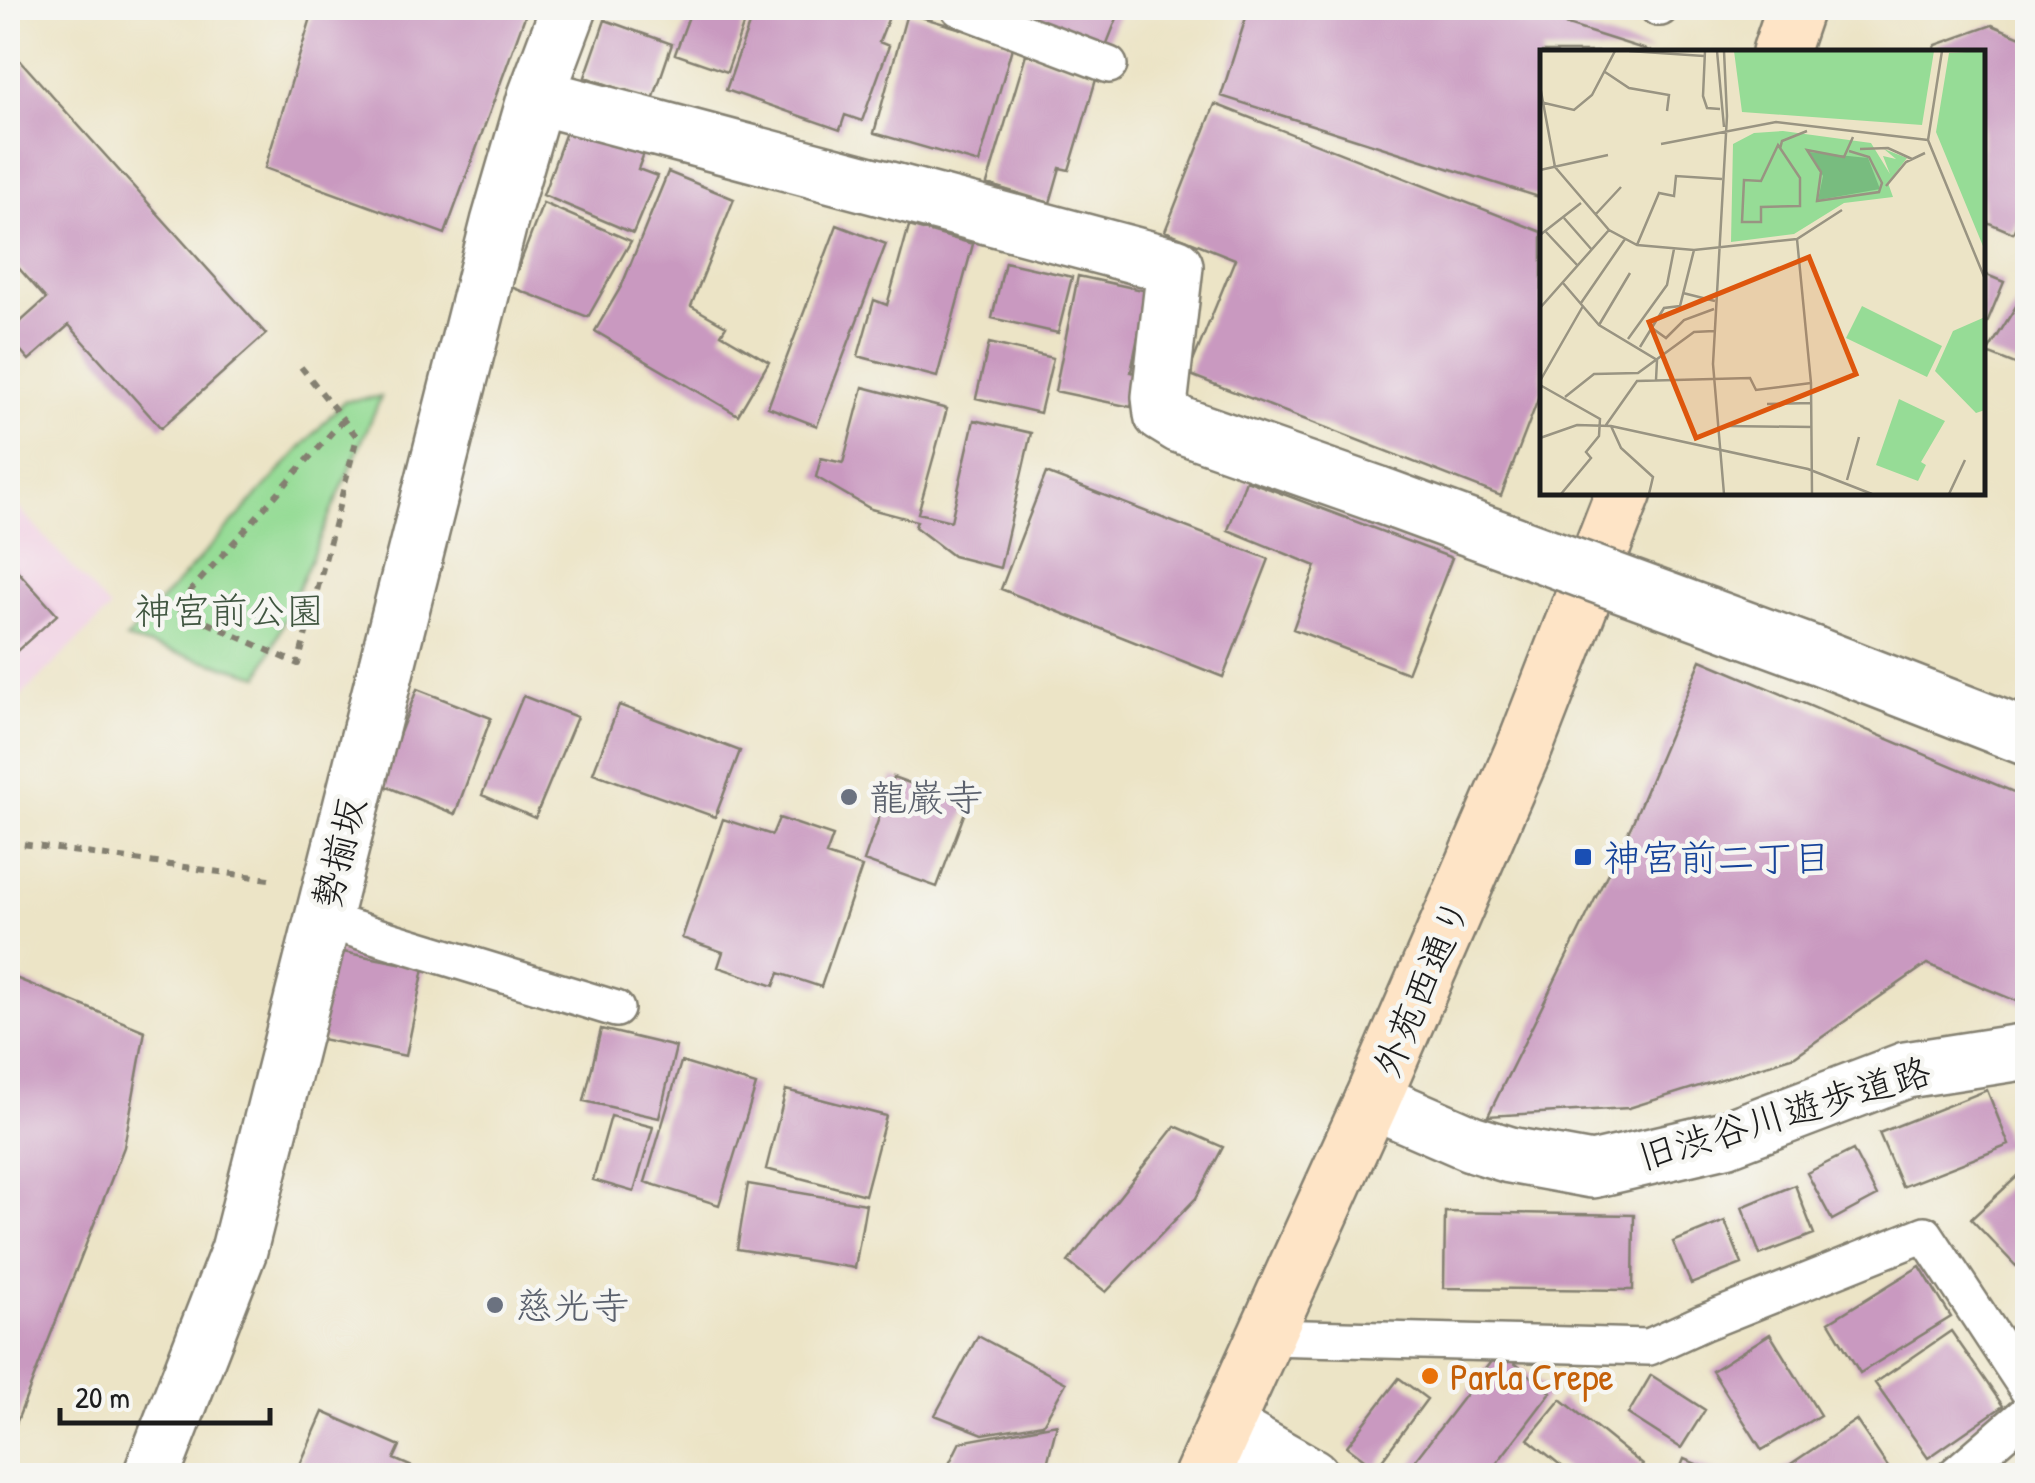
<svg xmlns="http://www.w3.org/2000/svg" width="2035" height="1483" font-family="'Patrick Hand','Klee One',sans-serif">
<style>
.built{fill:#f1d0e3}
.green{fill:#96dc96;stroke:#597c59;stroke-width:2.5}
.building{fill:#c999c0}
.lines{fill:none;stroke-linecap:round;stroke-linejoin:round}
.lane-casing{stroke:#848071;stroke-width:40}
.street-casing{stroke:#848071;stroke-width:60}
.secondary-casing{stroke:#848071;stroke-width:60}
.path{stroke:#848071;stroke-width:6;stroke-dasharray:8 8;stroke-linecap:butt}
.lane{stroke:#fff;stroke-width:35}
.street{stroke:#fff;stroke-width:55}
.secondary{stroke:#fee4c6;stroke-width:55}
.street-bridge-casing{stroke:#848071;stroke-width:60;stroke-linecap:butt}
.street-bridge{stroke:#fff;stroke-width:55}
.worship-dot{fill:#6b7280;stroke:#f6f6f2;stroke-width:4}
.transit-dot{fill:#1a4fb4;stroke:#f6f6f2;stroke-width:4}
.food-dot{fill:#e8710a;stroke:#f6f6f2;stroke-width:4}
.labels{text-anchor:middle;dominant-baseline:central;stroke-width:9;stroke-linejoin:round;paint-order:stroke}
.park-label{font-size:38px;fill:#415641;stroke:#f6f6f2}
.worship-label{font-size:38px;fill:#5b616d;stroke:#f6f6f2;text-anchor:start}
.street-label{font-size:38px;fill:#1c1c1c;stroke:#f6f6f2}
.transit-label{font-size:38px;fill:#164399;stroke:#f6f6f2;text-anchor:start}
.food-label{font-size:38px;fill:#c56008;stroke:#f6f6f2;text-anchor:start}
.inset-road{fill:none;stroke:#999482;stroke-width:2.5}
.view{fill:#de560d;fill-opacity:0.15;stroke:#de560d;stroke-width:5}
.inset-edge{fill:none;stroke:#1c1c1c;stroke-width:5}
</style>
<rect width="100%" height="100%" fill="#f6f6f2"/>
<filter id="ink" filterUnits="userSpaceOnUse"><feTurbulence type="fractalNoise" baseFrequency=".01" numOctaves="2"/><feDisplacementMap in="SourceGraphic" scale="20" xChannelSelector="R" yChannelSelector="G"/><feConvolveMatrix kernelMatrix="1 2 1 2 8 2 1 2 1" color-interpolation-filters="sRGB"/></filter>
<filter id="wash" filterUnits="userSpaceOnUse"><feTurbulence type="fractalNoise" baseFrequency=".0048" numOctaves="4" result="noise"/><feDisplacementMap in="SourceGraphic" scale="40" xChannelSelector="R" yChannelSelector="G"/><feGaussianBlur stdDeviation="2.25" result="paint"/><feColorMatrix in="noise" values="0 0 0 0 0 0 0 0 0 0 0 0 0 0 0 0 0 1.4 0 .05"/><feComposite in="paint" operator="in"/></filter>
<g filter="url(#wash)">
<rect width="100%" height="100%" fill="#ece4c6"/>
<!-- built -->
<path class="built" d="M8 496 110 609 8 709Z"/>
<!-- green -->
<path class="green" d="M381 397 260 676 126 639 344 401Z"/>
<g id="blocks">
<!-- building -->
<path class="building" d="M314 8H528L445 234 265 168Z
M692 8H749L727 72 675 54Z
M755 8H879L891 12 879 42 889 46 862 121 845 115 840 130 726 90Z
M1013 8H1121L1104 51 1010 16Z
M1249 8H1514L1653 52H1542V198L1221 96Z
M907 13 1013 44 979 163 874 133Z
M605 20 672 44 653 100 585 77Z
M1992 25 2028 40V214L2022 212 2013 233 1982 220V52H1933L1936 45Z
M8 47 266 334 161 428 69 325 29 360 8 336V333L46 299 8 256Z
M1026 54 1097 76 1069 170 1060 168 1050 203 987 184Z
M1215 104 1542 232V389L1501 496 1188 374 1235 259 1165 231Z
M570 121 646 148 638 169 657 176 633 233 543 195Z
M668 172 734 199 691 306 726 326 721 334 769 362 738 415 595 331 622 285Z
M543 203 631 241 588 317 511 287Z
M837 225 886 244 817 426 768 407Z
M909 226 973 244 937 377 858 356 874 300 887 305Z
M1005 262 1072 277 1058 333 992 318Z
M1982 273 2004 282 1986 325 1982 323Z
M1078 276 1147 291 1131 372 1138 373 1131 407 1055 391Z
M2028 287V369L1987 353Z
M989 343 1053 358 1040 413 976 398Z
M863 387 947 409 918 513 951 521 974 420 1031 433 1000 568 953 556 915 527 917 521 871 509 816 477 821 458 843 463Z
M1046 473 1269 559 1223 677 1001 589Z
M1246 480 1452 558 1407 673 1293 629 1316 566 1228 530Z
M8 560 57 615 8 659Z
M1701 660 2028 798V1006L1927 964 1795 1056 1629 1108 1488 1116 1632 824Z
M417 689 491 718 455 814 380 784Z
M523 696 577 717 535 818 482 795Z
M619 705 740 751 715 817 593 773Z
M893 777 968 804 937 887 864 861Z
M779 818 833 836 826 855 862 867 821 987 779 973 774 986 718 967 723 952 682 938 723 819 772 835Z
M333 950 424 968 406 1056 316 1038Z
M8 975 145 1031 124 1147 8 1444Z
M601 1029 676 1047 659 1118 584 1101Z
M681 1062 756 1085 719 1205 645 1182Z
M786 1090 886 1116 865 1195 766 1169Z
M1987 1090 2009 1145 1902 1187 1879 1133Z
M611 1116 653 1127 634 1192 593 1180Z
M1175 1126 1223 1147 1196 1198 1106 1292 1068 1262Z
M1853 1150 1877 1196 1832 1220 1807 1173Z
M2021 1173 2028 1179V1255L2016 1266 1971 1219Z
M748 1184 866 1204 855 1268 737 1249Z
M1795 1185 1814 1234 1760 1255 1742 1207Z
M1445 1212 1634 1215 1633 1290 1444 1288Z
M1725 1221 1742 1264 1691 1284 1673 1242Z
M1920 1266 1951 1317 1860 1373 1829 1322Z
M1951 1331 2003 1406 1928 1458 1875 1383Z
M1770 1334 1820 1415 1762 1450 1712 1371Z
M978 1336 1066 1383 1043 1424 983 1434 935 1415Z
M1499 1351 1551 1392 1487 1476H1403Z
M1651 1375 1705 1410 1681 1448 1628 1414Z
M1399 1378 1427 1399 1376 1468 1347 1446Z
M1561 1399 1643 1465 1634 1476H1574L1528 1439Z
M323 1412 400 1446 394 1459 433 1476H295Z
M1856 1420 1894 1476H1773Z
M1057 1424 1044 1476H943L960 1442Z
M1684 1459 1723 1475V1476H1677Z"/>
</g>
</g>
<g filter="url(#ink)">
<use href="#blocks" fill-opacity="0" stroke="#848071" stroke-width="2.5"/>
<g class="lines">
<!-- lane casing -->
<g class="lane-casing">
<path id="lane" d="M959 8 1109 65
M1658 8H1660
M321 919 616 1009
M1267 1337 1649 1347 1702 1323 1925 1234 2028 1390
M1954 1476 2028 1412"/>
</g>
<!-- street casing -->
<g class="street-casing">
<path id="street" d="M536 96 1175 266 1160 397 1162 414 1180 425 1377 494
M1815 655 2028 738
M1372 1100 1471 1143 1510 1155 1592 1170 1725 1139 1906 1070 2028 1051
M1225 1427 1311 1476
M151 1476 239 1250 499 223 536 96 569 8"/>
</g>
<!-- secondary casing -->
<g class="secondary-casing">
<path id="secondary" d="M1780 52 1795 8
M1202 1476 1372 1100 1526 744 1624 492"/>
</g>
<!-- path -->
<path class="path" d="M301 367 357 437 298 664 175 608 343 420
M8 842 269 879"/>
<!-- lane -->
<use href="#lane" class="lane"/>
<!-- street -->
<use href="#street" class="street"/>
<!-- secondary -->
<use href="#secondary" class="secondary"/>
<!-- street-bridge casing -->
<g class="street-bridge-casing">
<path id="street-bridge" d="M1377 494 1815 655"/>
</g>
<!-- street-bridge -->
<use href="#street-bridge" class="street-bridge"/>
</g>
</g>
<!-- markers -->
<g class="worship-dot">
<circle cx="849" cy="797" r="10"/>
<circle cx="495" cy="1305" r="10"/>
</g>
<rect class="transit-dot" x="1573" y="847" width="20" height="20" rx="5"/>
<circle class="food-dot" cx="1430" cy="1376" r="10"/>
<g class="labels">
<!-- park labels -->
<g class="park-label">
<text x="229" y="610">神宮前公園</text>
</g>
<!-- worship labels -->
<g class="worship-label">
<text x="869" y="797">龍巌寺</text>
<text x="515" y="1305">慈光寺</text>
</g>
<!-- street labels -->
<g class="street-label">
<text transform="translate(338 853) rotate(-76)">勢揃坂</text>
<text transform="translate(1421 987) rotate(-67)">外苑西通り</text>
<text transform="translate(1784 1113) rotate(-17)">旧渋谷川遊歩道路</text>
</g>
<!-- transit labels -->
<g class="transit-label">
<text x="1603" y="857">神宮前二丁目</text>
</g>
<!-- food labels -->
<g class="food-label">
<text x="1450" y="1376">Parla Crepe</text>
</g>
</g>
<!-- overview -->
<g transform="translate(1540 50)">
<rect width="445" height="445" fill="#ece4c6"/>
<path d="M194 1H394L382 75 202 62ZM445 1V201L396 82 409 3ZM243 81 331 93 350 124 343 106 356 109 344 99 367 108 348 133 353 147 304 153 254 184 191 192 193 94 214 83ZM322 256 402 296 387 327 306 288ZM445 267V360L436 363 395 321 413 281ZM359 349 405 371 381 412 386 415 378 431 336 415Z" fill="#96dc96"/>
<path d="M269 102 328 108 340 139 278 150 283 126Z" fill="#78bc7f"/>
<path class="inset-road" d="M89 1 164 6M165 1 163 46 167 58 180 59M177 1 184 77M184 1 187 66 173 314 184 444M402 1 388 90 445 229M65 22 89 38 129 45 127 61M0 36 15 117 69 180 97 195 154 200 257 189 302 160M0 52 34 60 52 45 75 1M121 94 236 72 388 90M238 95 260 128V156L221 157V172H202L204 130 221 131ZM240 99 242 91 267 81M320 99 348 98 372 109M309 101 329 107 342 133 339 142 277 151 281 122 267 100 304 107 313 87M0 120 68 105M346 136 366 112 385 103M55 165 81 137M24 168 52 200M6 182 38 216M0 185 41 153M257 189 271 333 272 444M97 195 119 143 134 146 136 126 182 129M23 233 59 275 117 310 116 330M143 243 175 251M41 253 85 189M0 258 69 180M59 275 90 223M112 278 126 288 144 270 174 259M88 289 127 235 134 199M100 297 124 258 140 256 154 200M0 331 43 256M0 335 60 369 59 386 46 402 51 408 21 444M25 347 54 324 98 323 154 282 174 281M227 354 272 353M66 375 97 331 210 328 216 340 271 333M71 376 81 398 113 427 109 444M186 376 272 377M0 388 37 375 71 376 268 419 332 444M307 430 319 387M409 444 425 410"/>
<path class="view" d="M269 207 316 324 156 388 109 272Z"/>
<rect width="445" height="445" class="inset-edge"/>
</g>
<!-- margin -->
<rect width="2035" height="1483" fill="none" stroke="#f6f6f2" stroke-width="40"/>
<!-- scale -->
<path d="M60 1408v15h210v-15" fill="none" stroke="#1c1c1c" stroke-width="5"/>
<text x="75" y="1408" font-size="30" fill="#1c1c1c" stroke="#f6f6f2" stroke-width="8" paint-order="stroke">20 m</text>
</svg>
